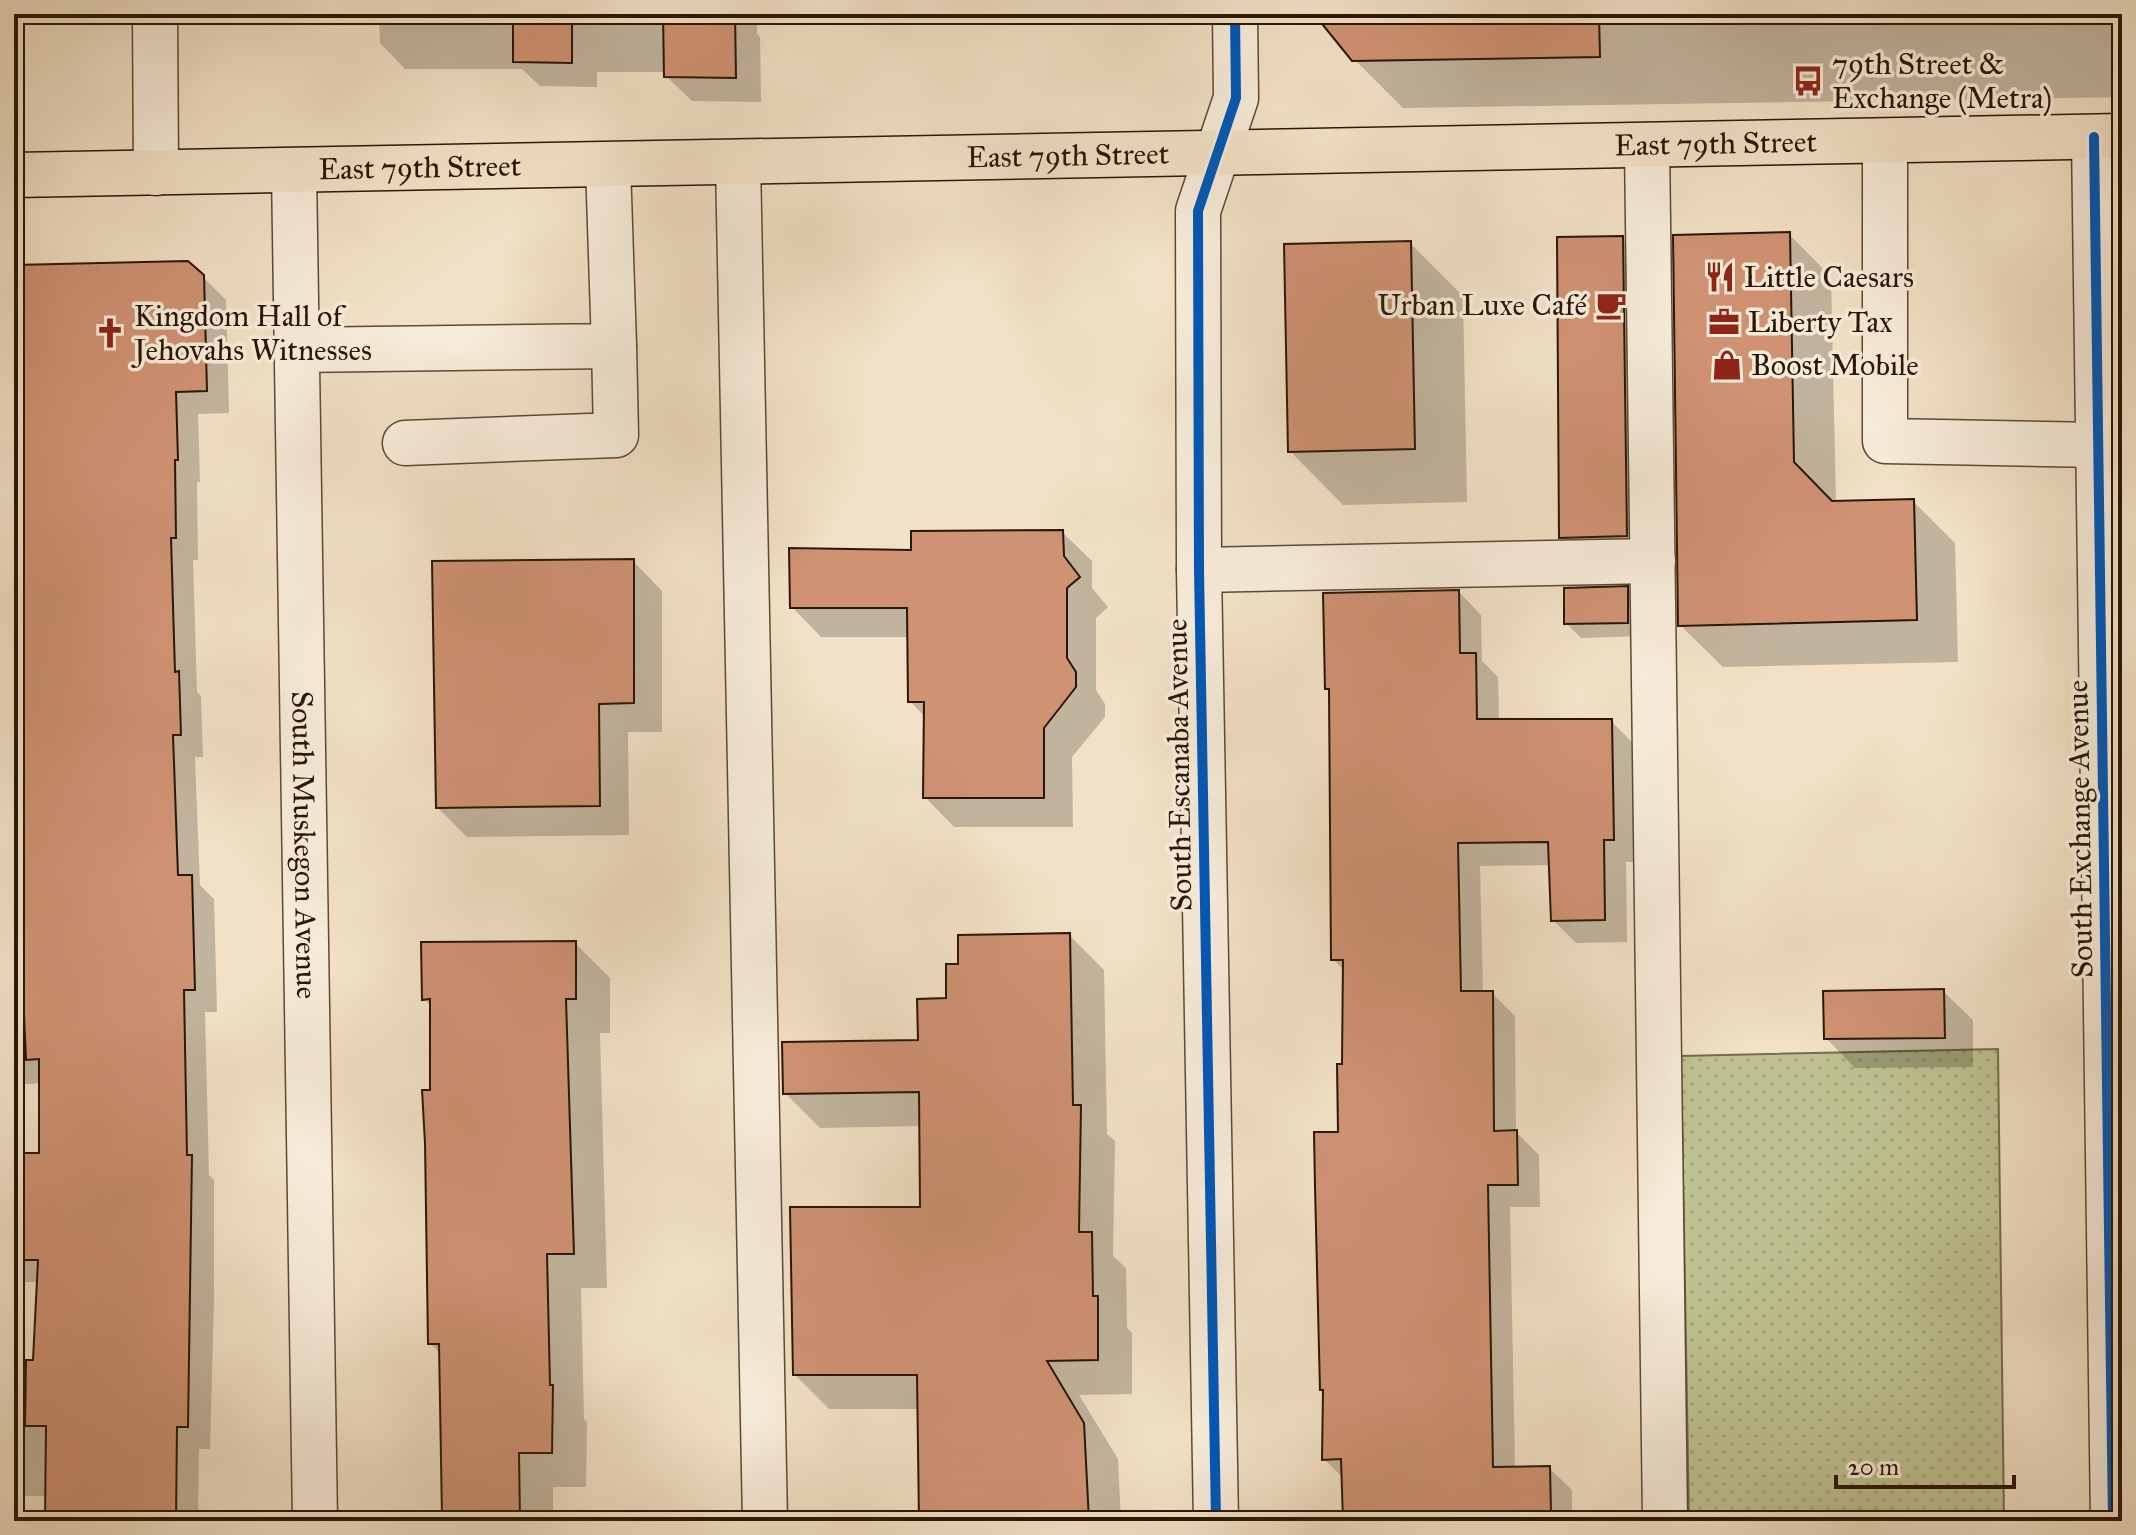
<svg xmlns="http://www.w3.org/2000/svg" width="2136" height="1535" font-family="'IM FELL Great Primer',serif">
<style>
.grass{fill:url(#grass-dots);stroke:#746c4c;stroke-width:2}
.shadow{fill:#0003}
.building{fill:#cf9273;stroke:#291705;stroke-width:2}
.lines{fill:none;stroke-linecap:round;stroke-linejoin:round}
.minor-casing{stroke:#5b4a35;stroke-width:47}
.major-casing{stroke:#291705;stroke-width:47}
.minor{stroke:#f7ecda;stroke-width:44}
.major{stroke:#f2e1c6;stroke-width:44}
.cycleway-casing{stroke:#f7ecda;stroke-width:15}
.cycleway{stroke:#0057b8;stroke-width:10}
.labels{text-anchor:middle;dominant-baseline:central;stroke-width:7;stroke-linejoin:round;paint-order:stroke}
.poi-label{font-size:30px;fill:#291705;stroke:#f7ecda;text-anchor:start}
.street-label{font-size:30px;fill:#291705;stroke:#f7ecda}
</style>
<defs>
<pattern id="grass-dots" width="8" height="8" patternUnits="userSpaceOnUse" patternTransform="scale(2)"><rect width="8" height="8" fill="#bfc292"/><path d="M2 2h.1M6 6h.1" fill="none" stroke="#a4a67c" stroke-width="1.8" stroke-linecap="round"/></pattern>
</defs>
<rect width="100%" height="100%" fill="#f2e1c6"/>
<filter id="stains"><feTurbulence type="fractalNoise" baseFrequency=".0025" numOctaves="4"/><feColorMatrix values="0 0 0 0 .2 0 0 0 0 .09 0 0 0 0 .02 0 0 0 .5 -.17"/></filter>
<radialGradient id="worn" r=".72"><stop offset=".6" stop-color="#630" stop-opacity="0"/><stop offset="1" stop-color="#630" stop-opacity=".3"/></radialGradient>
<!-- grass -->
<path class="grass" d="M1998 1049 2004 1521H1689L1681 1056Z"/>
<!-- shadow -->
<path class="shadow" d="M379 14H754L757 17V34L760 37 761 102 692 101 666 76V72H597V87L540 86 522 69H405L380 43Z
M1338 14H2122V97L1403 108 1354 59Z
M1789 234 1831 277 1836 503 1913 501 1955 543 1958 662 1723 667 1680 625Z
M1622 238 1665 281 1669 578 1604 579 1561 537Z
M1410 243 1463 296 1467 502 1343 505 1290 451Z
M14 267 202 276 226 300 229 413 198 414 200 482H197L198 560H193L197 692 201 696 203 757H195L200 885 214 899 217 1012H205L209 1175 214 1180V1300L210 1449H199L198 1521H47V1496H14V1362L35 1363 39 1282H14V1155L41 1156V1083L14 1085Z
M1062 532 1092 561V588L1108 607 1096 618V690L1105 704V717L1072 757 1073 827H954L925 797V717L910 701 909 637H821L792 607 913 552Z
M633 561 662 591V732H628L629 835 467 837 437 807Z
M1627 589 1642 603V636L1581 638 1566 623Z
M1459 592 1481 615 1482 661 1498 677 1499 721H1611L1634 744 1636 862H1626L1627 942 1576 943 1553 920 1551 865 1480 866 1483 993H1492L1515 1016 1516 1132 1539 1155 1540 1207H1510L1515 1468H1549L1572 1490V1521H1345L1343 1478 1324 1459 1344 1066 1345 971 1333 959 1331 692 1327 688Z
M1069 935 1104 970 1107 1134 1115 1141 1113 1256 1126 1268 1127 1328 1132 1333V1394L1079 1395 1118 1459 1121 1521H925L920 1409H829L794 1374 922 1209 921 1126 820 1128 785 1093 920 1042 948 1000 960 966Z
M575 943 610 978V1033H600L607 1288H581L584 1419 587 1422 586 1487H553V1521H447L444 1517 441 1354 430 1343 432 1007 424 999Z
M1943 991 1973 1020V1067L1855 1068 1826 1038Z"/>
<!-- building -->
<path class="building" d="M513 14H572V63L513 62Z
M663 14H735L736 78 664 77Z
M1314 14H1599L1600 57 1352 61Z
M1790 232 1794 462 1832 501 1914 499 1917 620 1678 626 1673 235Z
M1623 236 1627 536 1559 538 1557 237Z
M1411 241 1415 449 1288 452 1284 244Z
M188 261 204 275 207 391 176 392 178 460H175L176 538H171L175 672 179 671 181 735H173L178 875H192L195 990H184L187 1155H192L188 1427H177L176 1521H45L46 1426H25L26 1360H33L38 1260H18V1208H16V1153H39V1059L26 1060 23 992H14V889H16L18 838 14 705H22L17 603H14V265Z
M1063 530 1064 556 1080 577 1067 588V658L1076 672V687L1044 728V798H923L924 702H908L907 608H790L789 548 911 550V531Z
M634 559V703L599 704 600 806 436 808 432 561Z
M1628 586V623L1564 624V588Z
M1459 590 1460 653H1476L1477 719H1612L1614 840H1604L1605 920 1551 921 1548 842 1458 843 1461 991H1493L1494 1131 1517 1130 1518 1185H1488L1493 1467 1550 1466 1551 1513 1513 1514V1521H1343L1341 1459 1322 1460 1323 1390H1320L1315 1187 1314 1132H1338L1337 1064H1342L1343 960H1331L1329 689H1325L1323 593Z
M1070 933 1073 1105H1081L1079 1232H1092L1093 1296H1098V1360L1047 1361 1084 1423 1089 1521H919L917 1375H793L790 1207H920L919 1092 783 1094 782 1042 918 1040 917 999 946 998V964H958V935Z
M576 941V999H566L574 1254H547L550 1385H553L552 1453H519L520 1521H446V1518H442L439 1344H428L425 1143 422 1090H430V999L422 1000 421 942Z
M1944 989 1945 1038 1824 1039 1823 991Z"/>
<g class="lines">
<!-- minor casing -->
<g class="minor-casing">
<g id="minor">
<path d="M155 14 156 173"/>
<path d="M2094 137 2113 1521"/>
<path d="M1885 141V441L2098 445"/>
<path d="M1647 145 1665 1521"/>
<path d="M738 162 765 1521"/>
<path id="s1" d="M294 171 315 1521"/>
<path d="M297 350 614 346 608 165"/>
<path d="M405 443 616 435 614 346"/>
<path d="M1199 570 1653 561"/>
<path d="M1216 1521 1199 570 1198 211 1236 98 1235 14"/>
</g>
</g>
<!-- major casing -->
<g class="major-casing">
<g id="major">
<path id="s2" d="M14 175 2122 136"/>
</g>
</g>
<!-- minor -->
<use href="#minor" class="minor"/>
<!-- major -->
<use href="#major" class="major"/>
<!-- cycleway casing -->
<g class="cycleway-casing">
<path id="cycleway" d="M2094 137 2113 1521
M1216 1521 1199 570 1198 211 1236 98 1235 14"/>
</g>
<!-- cycleway -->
<use href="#cycleway" class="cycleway"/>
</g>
<!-- icons -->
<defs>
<g id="bus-bare" transform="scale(2.4)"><path d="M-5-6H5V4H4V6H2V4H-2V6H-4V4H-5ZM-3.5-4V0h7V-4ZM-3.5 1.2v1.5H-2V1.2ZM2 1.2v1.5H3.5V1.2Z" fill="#8f2418" stroke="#f7ecda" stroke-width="2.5" paint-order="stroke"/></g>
<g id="restaurant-bare" transform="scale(2.4)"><path d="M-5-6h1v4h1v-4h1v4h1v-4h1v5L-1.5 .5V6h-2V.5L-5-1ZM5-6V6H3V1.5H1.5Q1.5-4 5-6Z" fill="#8f2418" stroke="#f7ecda" stroke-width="2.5" paint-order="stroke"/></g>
<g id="cafe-bare" transform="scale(2.4)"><path d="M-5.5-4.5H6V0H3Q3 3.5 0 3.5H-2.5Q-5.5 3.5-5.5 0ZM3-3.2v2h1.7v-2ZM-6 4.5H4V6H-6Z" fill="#8f2418" stroke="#f7ecda" stroke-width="2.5" paint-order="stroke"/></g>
<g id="office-bare" transform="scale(2.4)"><path d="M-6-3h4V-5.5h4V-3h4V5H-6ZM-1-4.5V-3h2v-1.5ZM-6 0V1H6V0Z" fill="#8f2418" stroke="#f7ecda" stroke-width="2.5" paint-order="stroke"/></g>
<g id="church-bare" transform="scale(2.4)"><path d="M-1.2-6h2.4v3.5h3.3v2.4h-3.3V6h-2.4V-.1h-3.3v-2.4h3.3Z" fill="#8f2418" stroke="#f7ecda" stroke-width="2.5" paint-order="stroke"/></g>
<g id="shop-bare" transform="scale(2.4)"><path d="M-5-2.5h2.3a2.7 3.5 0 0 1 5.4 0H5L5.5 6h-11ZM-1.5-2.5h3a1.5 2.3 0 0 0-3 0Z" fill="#8f2418" stroke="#f7ecda" stroke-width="2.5" paint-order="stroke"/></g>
</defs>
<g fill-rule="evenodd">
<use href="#bus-bare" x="1808" y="81"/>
<use href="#restaurant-bare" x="1720" y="277"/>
<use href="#cafe-bare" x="1611" y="305"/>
<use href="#office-bare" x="1724" y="322"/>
<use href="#church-bare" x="110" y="333"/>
<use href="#shop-bare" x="1727" y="365"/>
</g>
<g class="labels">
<!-- poi labels -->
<g class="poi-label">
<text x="1832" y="64">79th Street &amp;<tspan x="1832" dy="34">Exchange (Metra)</tspan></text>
<text x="1744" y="277">Little Caesars</text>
<text x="1587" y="305" text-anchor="end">Urban Luxe Café</text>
<text x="134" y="316">Kingdom Hall of<tspan x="134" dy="34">Jehovahs Witnesses</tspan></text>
<text x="1748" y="322">Liberty Tax</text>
<text x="1751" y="365">Boost Mobile</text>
</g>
<!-- street labels -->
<g class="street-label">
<text stroke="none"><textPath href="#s2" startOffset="1702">East 79th Street</textPath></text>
<text stroke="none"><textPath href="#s2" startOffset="1054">East 79th Street</textPath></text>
<text stroke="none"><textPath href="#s2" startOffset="406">East 79th Street</textPath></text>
<text transform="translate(1179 765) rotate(-91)">South Escanaba Avenue</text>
<text transform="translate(2080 829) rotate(-91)">South Exchange Avenue</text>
<text stroke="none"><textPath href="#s1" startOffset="674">South Muskegon Avenue</textPath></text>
</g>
</g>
<!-- margin -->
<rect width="2136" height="1535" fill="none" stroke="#f2e1c6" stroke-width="48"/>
<rect x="16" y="16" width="2104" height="1503" fill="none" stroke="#291705" stroke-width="4"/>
<rect x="24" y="24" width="2088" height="1487" fill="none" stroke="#291705" stroke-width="2"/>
<!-- scale -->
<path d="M1836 1475v12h178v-12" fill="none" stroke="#291705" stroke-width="4"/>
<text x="1848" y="1475" font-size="24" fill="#291705" stroke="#f7ecda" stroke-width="6" paint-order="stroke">20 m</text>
<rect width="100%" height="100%" filter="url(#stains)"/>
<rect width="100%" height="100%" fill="url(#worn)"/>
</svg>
